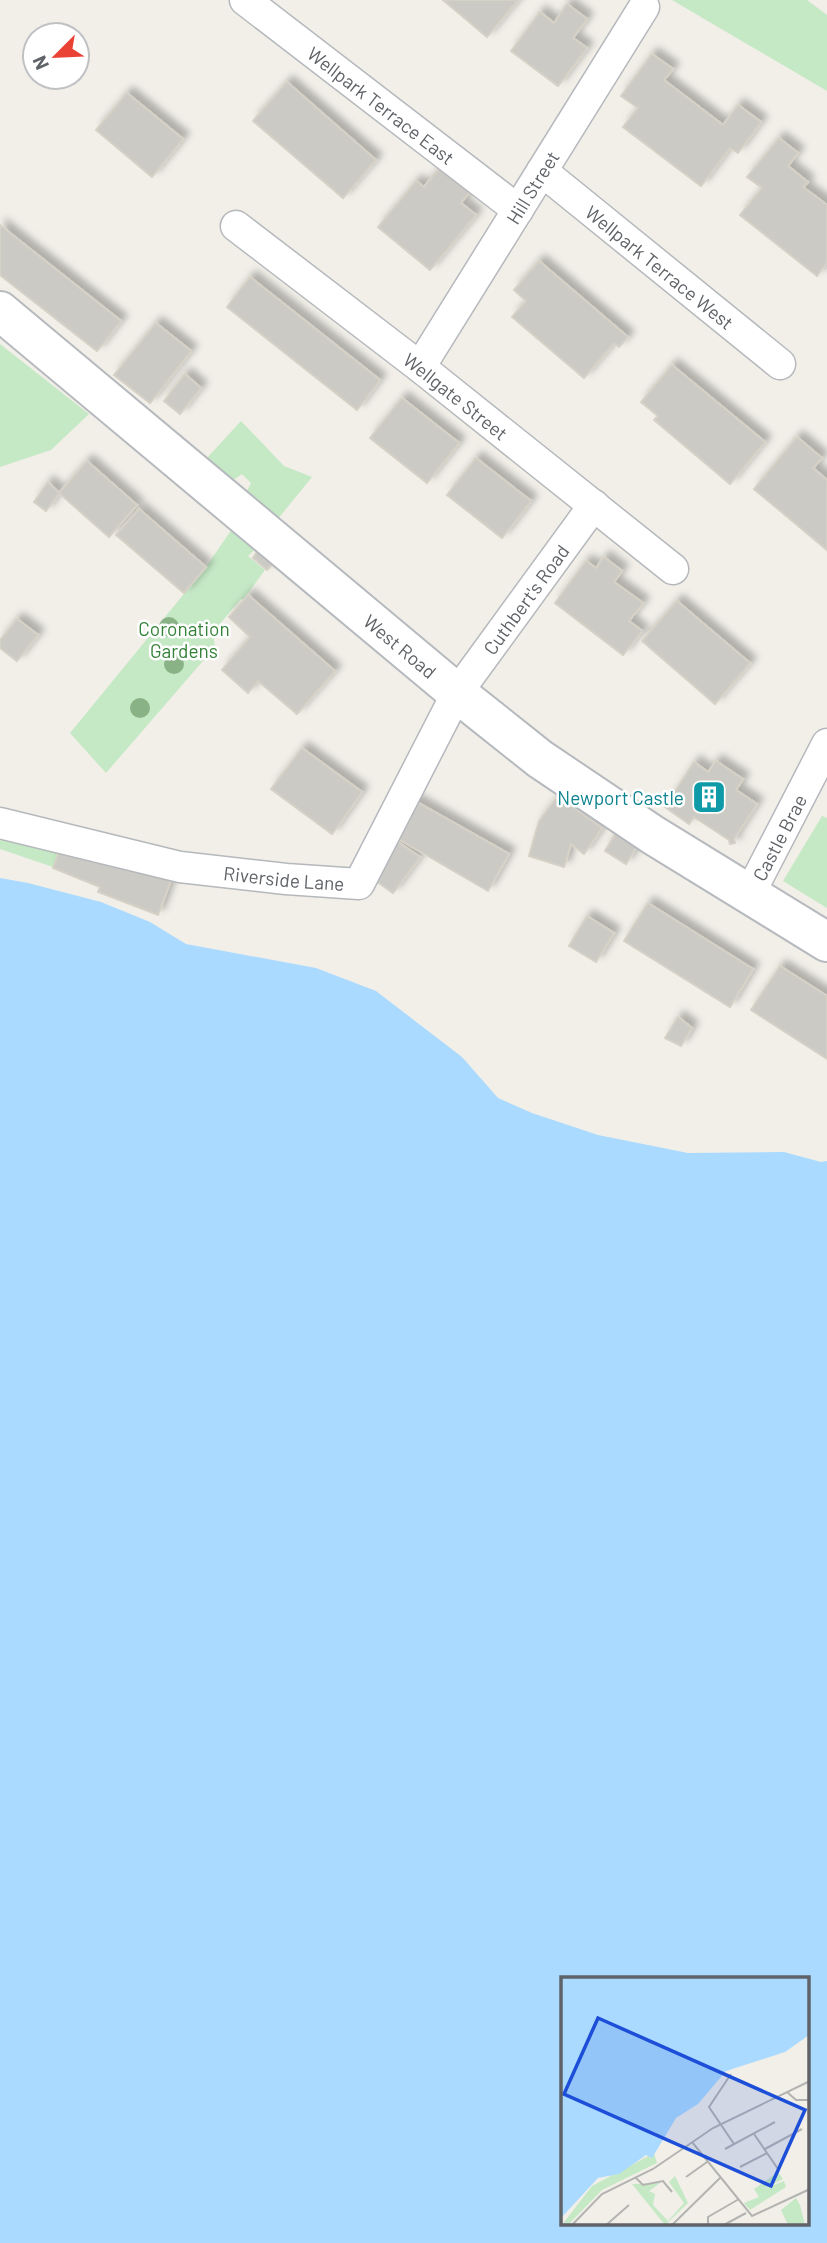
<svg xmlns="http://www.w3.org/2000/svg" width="827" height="2243" font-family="Barlow,sans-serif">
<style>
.green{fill:#c5e8c5}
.water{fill:#aadaff;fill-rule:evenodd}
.building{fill:#cccac5;stroke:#d6d1c6;stroke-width:2;filter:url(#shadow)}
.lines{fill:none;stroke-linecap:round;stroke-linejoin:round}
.street-casing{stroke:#b5b8bc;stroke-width:33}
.secondary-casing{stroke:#b6babf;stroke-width:42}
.street{stroke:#fff;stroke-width:30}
.secondary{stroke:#fff;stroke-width:38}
.tree{fill:#89b387}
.labels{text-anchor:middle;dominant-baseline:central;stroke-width:5;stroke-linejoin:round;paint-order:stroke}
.street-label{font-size:19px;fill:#5f6368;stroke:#fff}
.park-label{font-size:19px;fill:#348238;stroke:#fff}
.culture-label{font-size:19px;fill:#0d838f;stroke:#fff;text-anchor:end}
.inset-road{fill:none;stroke:#b3b3b1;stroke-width:2}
.view{fill:#1d4ed8;fill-opacity:0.15;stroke:#1d4ed8;stroke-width:3.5}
.inset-edge{fill:none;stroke:#5f6368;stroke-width:3.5}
</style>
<defs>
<filter id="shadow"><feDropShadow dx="6" dy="-6" stdDeviation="3.5" flood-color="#0004"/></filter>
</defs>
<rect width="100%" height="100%" fill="#f1efe8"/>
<!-- green -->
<path class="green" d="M672 0H807L827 15V91Z
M0 344 89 414 51 450 0 467Z
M241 421 284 466 312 477 277 520 246 493 251 483 242 474 232 481 207 458Z
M232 529 254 550 248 556 265 570 243 600 241 599 213 632 215 647 106 773 70 733 206 567Z
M822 816 827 818V908L783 881Z
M3 838 61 847 53 867 0 849V841Z"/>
<!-- water -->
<path class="water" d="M0 878 28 883 101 902 150 922 186 944 316 968 376 991 462 1057 498 1098 532 1113 598 1135 688 1153 784 1152 821 1162 827 1161V2243H0ZM563 1979H808V2224H563Z"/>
<!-- building -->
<path class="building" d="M443 0H518L487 37Z
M567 4 587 19 573 38 587 48 558 86 511 51 540 12 554 23Z
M652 54 673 69 664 80 723 125 738 105 761 122 738 153 730 148 701 186 623 127 638 108 621 96Z
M287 82 376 160 343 198 253 121Z
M127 93 183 139 152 177 96 130Z
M779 138 798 153 788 166 808 182 803 187 827 205V262L817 276 740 215 762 188 747 177Z
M442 165 472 189 461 203 476 215 430 270 378 227 416 181 424 187Z
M0 225 121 321 97 351 0 275Z
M539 261 628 337 619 347 614 343 584 378 512 317 526 301 514 290Z
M250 277 380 380 357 410 227 307Z
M156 323 191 351 150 403 114 375Z
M672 365 765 442 730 484 654 420 658 416 641 402Z
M185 374 201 388 180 414 164 401Z
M402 398 459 443 427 483 370 438Z
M797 437 822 458 813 468 827 480V550L754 489Z
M476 458 531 501 502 538 447 495Z
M87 461 137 505 109 537 59 493Z
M48 482 59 493 46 511 34 502Z
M139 509 206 567 184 593 116 535Z
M257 552 272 565 267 570 253 558Z
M604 557 622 571 614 582 643 603 629 621 642 631 623 655 555 603 586 561 596 568Z
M248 595 335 671 297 714 258 681 248 693 222 670 250 637 229 617Z
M677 601 750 663 715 704 642 641Z
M17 619 38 635 17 661 0 648V640Z
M302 748 362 792 332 834 271 789Z
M716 761 743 779 736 790 757 804 734 839 735 843 730 844 729 840 694 817 689 824 665 807 694 762 708 772Z
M558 796 602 828 584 854 571 844 564 867 529 856 539 821Z
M410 798 509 854 488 891 390 834Z
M616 833 637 846 626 864 605 851Z
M64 839 171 880 158 915 98 892 100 887 53 868Z
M395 840 420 857 393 893 376 881Z
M648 903 753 969 730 1007 624 941Z
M587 916 614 933 596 962 569 946Z
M780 966 827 996V1059L751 1010Z
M678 1017 692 1028 681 1046 665 1038Z"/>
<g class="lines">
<!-- street casing -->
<g class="street-casing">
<g id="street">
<path id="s1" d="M245 0 518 210"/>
<path id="s2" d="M542 171 780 364"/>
<path id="s3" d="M236 226 420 367 673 569"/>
<path id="s4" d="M420 367 644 7"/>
<path id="s5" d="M0 823 180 867 286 879 359 884 457 693 594 505"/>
<path id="s6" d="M749 895 827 744"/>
</g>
</g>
<!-- secondary casing -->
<g class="secondary-casing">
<g id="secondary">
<path id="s7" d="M0 311 457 693 540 759 653 835 827 942"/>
</g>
</g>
<!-- street -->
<use href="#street" class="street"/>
<!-- secondary -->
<use href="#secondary" class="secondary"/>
</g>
<!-- trees -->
<g class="tree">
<circle cx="169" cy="627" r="10"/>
<circle cx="174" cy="664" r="10"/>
<circle cx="140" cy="708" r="10"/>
</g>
<!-- icons -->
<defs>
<g id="building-square" transform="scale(1.75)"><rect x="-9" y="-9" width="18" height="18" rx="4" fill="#0f9aa8" stroke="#fff"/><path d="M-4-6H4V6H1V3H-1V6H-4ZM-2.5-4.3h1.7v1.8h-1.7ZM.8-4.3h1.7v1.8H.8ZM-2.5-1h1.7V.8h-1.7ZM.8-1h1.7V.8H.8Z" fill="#fff"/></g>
</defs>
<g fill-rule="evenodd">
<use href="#building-square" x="709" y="797"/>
</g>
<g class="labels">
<!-- street labels -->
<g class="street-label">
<text stroke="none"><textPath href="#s1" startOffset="172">Wellpark Terrace East</textPath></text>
<text stroke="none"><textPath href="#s4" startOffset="212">Hill Street</textPath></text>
<text stroke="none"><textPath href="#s2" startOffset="152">Wellpark Terrace West</textPath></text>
<text stroke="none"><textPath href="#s3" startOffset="278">Wellgate Street</textPath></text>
<text stroke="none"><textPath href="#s5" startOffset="696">Cuthbert's Road</textPath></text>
<text stroke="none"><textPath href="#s7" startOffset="522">West Road</textPath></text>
<text stroke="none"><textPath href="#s6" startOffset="65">Castle Brae</textPath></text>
<text stroke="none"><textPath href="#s5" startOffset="290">Riverside Lane</textPath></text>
</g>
<!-- park labels -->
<g class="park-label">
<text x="184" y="628">Coronation<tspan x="184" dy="22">Gardens</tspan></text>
</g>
<!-- culture labels -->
<g class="culture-label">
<text x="684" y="797">Newport Castle</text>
</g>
</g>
<!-- overview -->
<g transform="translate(561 1977)">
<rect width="248" height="248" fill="#f1efe8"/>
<path d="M93 176 96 186 41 213 7 248 0 249 31 209ZM217 195 222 202 203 212 223 204 225 210 189 233 183 226 198 220 193 212ZM114 199 127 226 104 248 71 207 99 206 88 214 94 217 92 228 107 244 123 226 108 205ZM235 221 239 228 244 248H227L220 233Z" fill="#c5e8c5"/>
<path d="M0 0H248V58L224 75 165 94 137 127 115 141 91 181 85 178 58 197 37 201 0 241Z" fill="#aadaff"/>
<path class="inset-road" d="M170 97 148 130 173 167M226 115 235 123H249M193 157 217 192M131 165 191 239 249 212M164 172 214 145M204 172 241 152M179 190 206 176M125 200 146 185M75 201 82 208 102 204 111 215M10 249 41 217 92 192 152 151 249 104M44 249 68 228M110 249 160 200M147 249V240L178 222M161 249 185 236"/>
<path class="view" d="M37 41 244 133 210 209 3 117Z"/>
<rect width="248" height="248" class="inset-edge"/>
</g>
<!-- north arrow -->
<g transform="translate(56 56) rotate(246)"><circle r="33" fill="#ffffff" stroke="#bfc1c3" stroke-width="2"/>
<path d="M0-5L12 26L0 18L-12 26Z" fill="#ea4335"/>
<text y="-10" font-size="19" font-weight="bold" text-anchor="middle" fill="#5f6368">N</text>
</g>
</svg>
